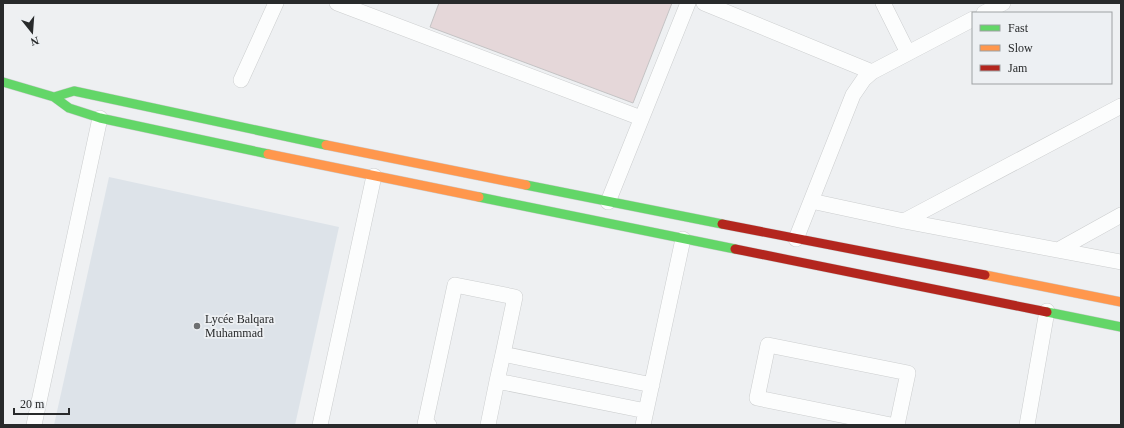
<svg xmlns="http://www.w3.org/2000/svg" width="1124" height="428" font-family="Georgia,serif">
<style>
.built{fill:#dde3e9}
.building{fill:#e5d7d9;stroke:#c4c3c4}
.lines{fill:none;stroke-linecap:round;stroke-linejoin:round}
.street-casing{stroke:#cccecf;stroke-width:16}
.fast-casing{stroke:#cccecf;stroke-width:10}
.slow-casing{stroke:#cccecf;stroke-width:10}
.jam-casing{stroke:#cccecf;stroke-width:10}
.street{stroke:#fcfdfd;stroke-width:15}
.fast{stroke:#63d668;stroke-width:9}
.slow{stroke:#ff974d;stroke-width:9}
.jam{stroke:#b3261e;stroke-width:9}
.poi-dot{fill:#6d6f71;stroke:#edf0f3;stroke-width:1.5}
.labels{text-anchor:middle;dominant-baseline:central;stroke-width:3.5;stroke-linejoin:round;paint-order:stroke}
.poi-label{font-size:12px;fill:#282a2b;stroke:#edf0f3;text-anchor:start}
</style>
<rect width="100%" height="100%" fill="#eef0f2"/>
<!-- built -->
<path class="built" d="M109 177 339 227 295 425H54Z"/>
<!-- building -->
<path class="building" d="M439 3H672L633 103 430 27Z"/>
<g class="lines">
<!-- street casing -->
<g class="street-casing">
<path id="street" d="M337 3 641 118
M704 3 872 72
M883 3 908 53
M984 13 1003 3
M241 80 276 3
M811 201 904 221 1121 262
M608 202 688 3
M904 221 1121 106
M796 239 853 95 864 79 872 72 973 19
M1058 250 1121 215
M497 381 503 354
M34 425 100 118
M320 425 374 176
M429 425 425 424 455 285 515 297 503 354 652 385
M488 425 497 381 646 411
M643 425 683 239
M891 425 757 398 768 345 908 373 897 425
M1027 425 1047 311"/>
</g>
<!-- fast casing -->
<g class="fast-casing">
<path id="fast" d="M3 82 54 97 69 108 100 118 268 154
M54 97 74 91 326 145
M526 185 722 224
M479 197 735 249
M1047 312 1121 327"/>
</g>
<!-- slow casing -->
<g class="slow-casing">
<path id="slow" d="M326 145 526 185
M268 154 479 197
M985 275 1121 302"/>
</g>
<!-- jam casing -->
<g class="jam-casing">
<path id="jam" d="M722 224 985 275
M735 249 1047 312"/>
</g>
<!-- street -->
<use href="#street" class="street"/>
<!-- fast -->
<use href="#fast" class="fast"/>
<!-- slow -->
<use href="#slow" class="slow"/>
<!-- jam -->
<use href="#jam" class="jam"/>
</g>
<!-- markers -->
<circle class="poi-dot" cx="197" cy="326" r="4"/>
<g class="labels">
<!-- poi labels -->
<g class="poi-label">
<text x="205" y="319">Lycée Balqara<tspan x="205" dy="14">Muhammad</tspan></text>
</g>
</g>
<!-- border -->
<rect width="1124" height="428" fill="none" stroke="#282a2b" stroke-width="8"/>
<!-- legend -->
<rect x="972" y="12" width="140" height="72" fill="#edf0f3" stroke="#9ea1a3"/>
<rect x="980" y="25" width="20" height="6" fill="#63d668" stroke="#9ea1a3"/>
<text x="1008" y="32" font-size="12" fill="#282a2b">Fast</text>
<rect x="980" y="45" width="20" height="6" fill="#ff974d" stroke="#9ea1a3"/>
<text x="1008" y="52" font-size="12" fill="#282a2b">Slow</text>
<rect x="980" y="65" width="20" height="6" fill="#b3261e" stroke="#9ea1a3"/>
<text x="1008" y="72" font-size="12" fill="#282a2b">Jam</text>
<!-- north arrow -->
<g transform="translate(32 32) rotate(163)" stroke="#edf0f3" stroke-width="3" paint-order="stroke">
<path d="M0-3L7 15L0 10L-7 15Z" fill="#282a2b"/>
<text y="-6" font-size="11" font-weight="bold" text-anchor="middle" fill="#282a2b">N</text>
</g>
<!-- scale -->
<path d="M14 408v6h55v-6" fill="none" stroke="#282a2b" stroke-width="2"/>
<text x="20" y="408" font-size="12" fill="#282a2b" stroke="#edf0f3" stroke-width="3" paint-order="stroke">20 m</text>
</svg>
